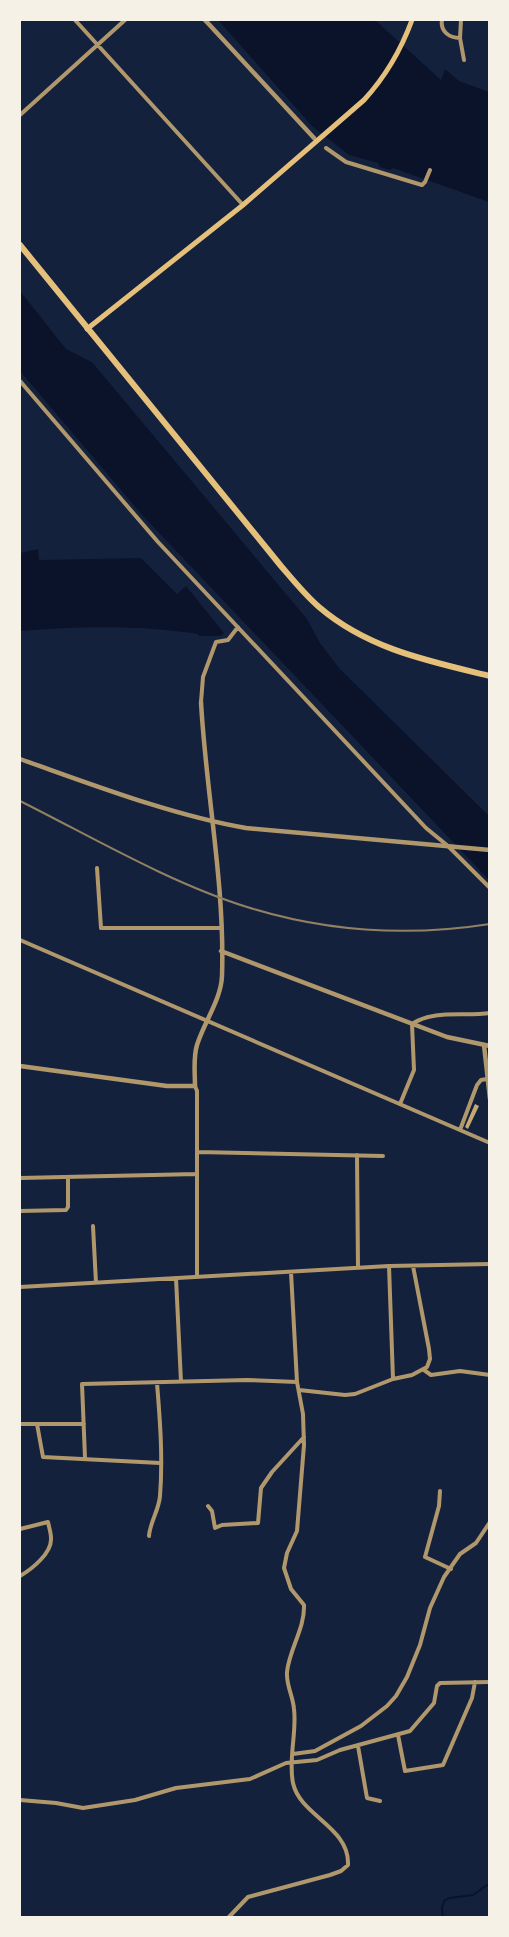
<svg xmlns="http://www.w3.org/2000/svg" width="509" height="1937" font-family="Literata,serif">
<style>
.water{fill:#0b132b}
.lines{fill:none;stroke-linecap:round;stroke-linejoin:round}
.stream{stroke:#0b132b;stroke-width:2}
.building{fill:#c6a872}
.minor{stroke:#b1986c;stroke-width:4}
.tertiary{stroke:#b1986c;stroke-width:4.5}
.primary{stroke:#e5c07b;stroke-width:5}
.trunk{stroke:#e5c07b;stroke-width:6}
.rail{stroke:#918062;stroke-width:2}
</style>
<rect width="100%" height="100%" fill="#14213d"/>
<!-- water -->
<path class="water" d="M218 20H375L441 80 445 69 459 81 489 92V202L393 168 390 170 380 167 378 163 349 155 312 126Z
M20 291 66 349 92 362 307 619 320 643 339 668 489 816V880L143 516 20 371Z
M38 549 39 560 141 558 177 594 186 586 224 633 221 636H199L198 634C140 625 78 626 20 631V553Z"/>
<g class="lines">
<!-- stream -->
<path class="stream" d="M443 1918 442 1908 444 1901 449 1898 473 1895 490 1883"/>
</g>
<!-- building -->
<path class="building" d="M475 1104 479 1106 468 1129 465 1127Z"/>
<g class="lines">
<!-- minor -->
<path class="minor" d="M75 20 243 205
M442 20C440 31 449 38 460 38
M461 20 460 38 464 60
M20 115 125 20
M326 148 346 162 422 185 425 182 430 170
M20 381 158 542 426 828 448 846 490 888
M201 702 203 677 216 642 228 640 238 627
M97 868 101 928H221
M20 940 490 1143
M195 1086 197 1091V1277
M400 1104 414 1070 412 1024C434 1009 464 1017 490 1013
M460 1130 477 1085 481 1080 487 1079
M198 1152 383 1156
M357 1155 358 1268
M20 1178 197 1174
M20 1211 66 1210 68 1207V1177
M93 1226 96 1283
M389 1266 393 1379
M176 1278 181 1382
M20 1287 389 1266 490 1264
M424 1370 431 1375 460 1371 490 1375
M299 1390 345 1395 355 1394 393 1379 412 1375 427 1367 430 1359 429 1349 413 1266
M20 1424H84
M37 1424 43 1457 160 1463
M85 1458 82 1384 247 1380 297 1382
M440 1491 439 1506 425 1557 451 1569
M208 1506 212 1511 215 1528 222 1525 258 1523 261 1488 272 1472 304 1437
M20 1529 48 1522C49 1527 51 1533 51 1538 52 1553 32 1569 20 1576
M149 1536C150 1522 159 1510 160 1496 163 1458 160 1420 157 1383
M398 1735 405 1771 443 1765 472 1698 475 1682
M358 1746 367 1798 380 1801
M293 1754 315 1751 361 1726 387 1706 396 1696 407 1677 420 1645 430 1608 444 1577 460 1554 476 1543 490 1522
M20 1800 56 1803 83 1808 135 1800 176 1788 250 1779 286 1763 317 1760 340 1750 410 1731 434 1703 437 1686 440 1683 490 1682
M228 1918 248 1897 330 1875 341 1871 348 1865C350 1827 300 1816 293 1783 288 1760 297 1732 294 1709 293 1696 286 1685 287 1672 289 1650 305 1628 304 1605L291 1589 284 1568 287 1553 297 1531 304 1445 303 1414 297 1382 291 1272"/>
<!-- tertiary -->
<path class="tertiary" d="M205 20 314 138
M20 759C91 784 171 815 246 828L490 850
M221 951 447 1037 490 1046
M484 1045 490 1099
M20 1066 167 1086H195C195 1073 193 1058 197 1045 204 1022 221 1000 222 976 225 884 206 793 201 702"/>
<!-- primary -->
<path class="primary" d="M87 329 243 205 364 100C386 76 401 50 412 20"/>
<!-- trunk -->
<path class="trunk" d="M20 245 281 566C293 580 305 595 319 607 368 649 428 661 490 676"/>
<!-- rail -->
<path class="rail" d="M20 801C92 837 170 883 247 907 327 932 407 937 490 924"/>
</g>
<!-- border -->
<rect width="509" height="1937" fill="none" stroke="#f6f1e7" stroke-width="42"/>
</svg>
